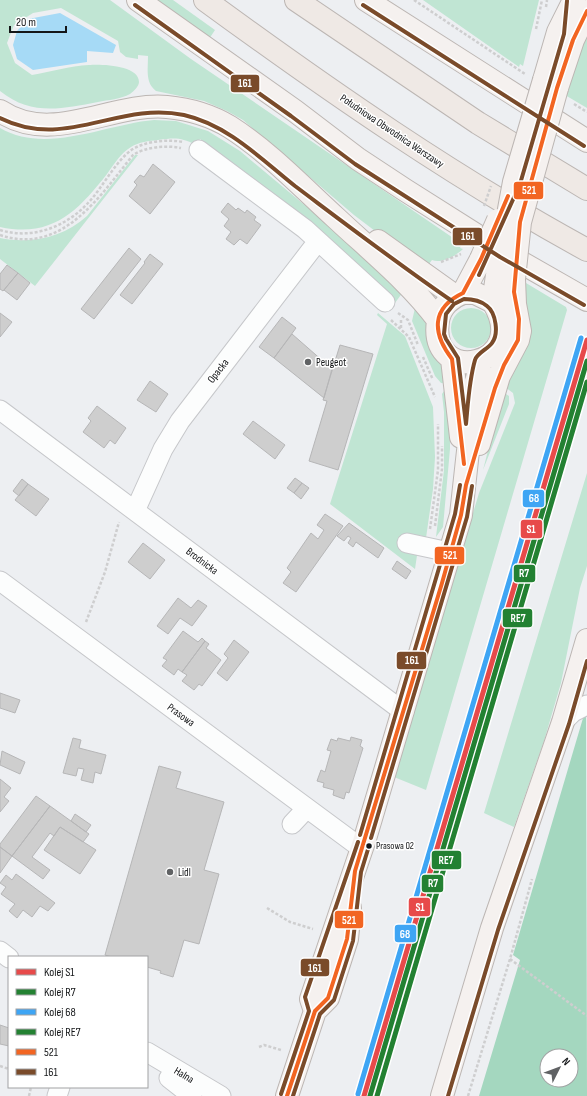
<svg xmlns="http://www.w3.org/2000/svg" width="587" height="1096" font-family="'Sofia Sans Condensed',sans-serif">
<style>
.green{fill:#c0e5d3}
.forest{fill:#a4d7bf;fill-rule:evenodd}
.water{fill:#a6daf6}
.building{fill:#cecece;stroke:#b6b6b7}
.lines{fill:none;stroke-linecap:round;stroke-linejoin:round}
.minor-casing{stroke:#c6c7ca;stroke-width:21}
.major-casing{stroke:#bcb6b3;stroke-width:24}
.highway-casing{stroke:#bcb6b3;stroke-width:24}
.path{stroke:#cececf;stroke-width:2.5;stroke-dasharray:3 2;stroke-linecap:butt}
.minor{stroke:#fcfdfd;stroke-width:19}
.major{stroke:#f5f1ef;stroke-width:22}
.highway{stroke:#efe9e5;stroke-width:22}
.major-bridge-casing{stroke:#bcb6b3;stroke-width:24;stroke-linecap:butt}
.path-bridge{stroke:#cececf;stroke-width:2.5;stroke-dasharray:3 2;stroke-linecap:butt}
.major-bridge{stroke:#f5f1ef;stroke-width:22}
.bus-1-casing{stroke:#fff;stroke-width:7}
.bus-2-casing{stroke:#fff;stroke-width:7}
.bus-1{stroke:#f26522;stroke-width:4}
.bus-2{stroke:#7a4b2a;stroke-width:4}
.rail-1-casing{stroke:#fff;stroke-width:8}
.rail-2-casing{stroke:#fff;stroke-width:8}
.rail-3-casing{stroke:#fff;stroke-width:8}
.rail-4-casing{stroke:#fff;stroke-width:8}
.rail-1{stroke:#e74a4a;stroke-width:5}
.rail-2{stroke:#238132;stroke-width:5}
.rail-3{stroke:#3ea5f4;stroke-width:5}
.rail-4{stroke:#238132;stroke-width:5}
.poi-dot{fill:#606264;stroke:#fff;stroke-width:1.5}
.bus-dot{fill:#141618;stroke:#fff;stroke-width:1.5}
.labels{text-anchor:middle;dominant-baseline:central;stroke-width:3;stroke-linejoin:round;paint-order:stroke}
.bus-label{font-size:10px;fill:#141618;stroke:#fff;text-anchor:start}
.street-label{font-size:11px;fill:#141618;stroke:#fff}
.poi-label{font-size:11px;fill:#141618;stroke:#fff;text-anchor:start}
.line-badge{stroke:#fff;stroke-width:1.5}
.badge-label{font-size:11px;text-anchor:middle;font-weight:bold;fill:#fff}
</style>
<rect width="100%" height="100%" fill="#edeff2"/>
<!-- green -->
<path class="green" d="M0 0H110L191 59 462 244 460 248 463 249C456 256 441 264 432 260L425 269 354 215 243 120 227 111 204 101 156 91C145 83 148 69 148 56L138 55V59L126 57 120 52 118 41 61 8 33 13 14 25 7 43 15 63 32 75C50 72 70 66 89 65 101 64 139 65 139 82 139 86 134 91 130 94 121 99 108 100 98 102 61 109 31 116 0 91Z
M155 0H173L215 30 209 39Z
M423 0H539L523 66 520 64 519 67Z
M587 29V108L565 95Z
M154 120 176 121 208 131 240 151 362 253 403 292 395 303H390L300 216 200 139 196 145C180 137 175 138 158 140 149 141 139 142 131 147 121 153 114 164 107 174 77 212 52 238 0 227V128C46 155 106 124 154 120Z
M135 155H138L35 286 0 259V238C31 244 63 238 87 216Z
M526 283 566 307 567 310 426 790 394 777 479 493 515 403 513 393 505 387Z
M415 308 426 317 438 354 450 384 441 383 435 376 412 321Z
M451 328a20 20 0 1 1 40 0a20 20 0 1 1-40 0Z
M378 313 405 336 433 407 435 457 433 489 426 538 420 535 415 569 330 504 387 324 377 315Z
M450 387V449L443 527 436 537 444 470V412L442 394 446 388Z
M503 392 509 396V404L483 470Z
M587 473V566L580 588 561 683 544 741 514 827 484 813Z"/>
<!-- forest -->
<path class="forest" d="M586 708 587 1096H479L520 960 513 955ZM547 1056H571V1080H547Z"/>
<!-- water -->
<path class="water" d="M60 13 116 45 113 53 87 51V62L33 70 17 59 13 45 17 31 28 19Z"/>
<!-- building -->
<path class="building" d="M153 164 175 182 150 214 129 196 137 185 134 182 140 175 144 177Z
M228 203 236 210 238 208 245 213 247 210 256 217 254 220 261 225 247 244 240 239 234 245 226 239 231 232 224 226 229 219 221 212Z
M129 248 141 259 94 319 81 309Z
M150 254 163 264 132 304 120 295 145 263 144 262Z
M7 265 18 273 3 291 0 289V274Z
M18 273 30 283 17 300 4 290Z
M0 313 12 322 0 337Z
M282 317 296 328 274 358 259 347Z
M292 334 332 369 324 398 274 358Z
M340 345 373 354 338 470 309 461 327 401 323 400Z
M150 381 168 394 156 412 137 400Z
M97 406 126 428 115 444 110 440 104 448 83 432 91 421 88 418Z
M253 421 285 445 275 459 243 434Z
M295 478 302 483 294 493 287 488Z
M22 479 28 484 19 496 13 491Z
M302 483 309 488 301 499 294 493Z
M28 484 49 499 36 516 15 500Z
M325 514 343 526 296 592 283 583 291 572 287 568 311 533 318 539 324 530 317 525Z
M349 523 384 548 378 558 356 542 353 547 348 543 351 538 348 536 344 541 337 536Z
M143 543 165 560 150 579 128 562Z
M397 561 411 571 406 579 392 569Z
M178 598 191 608 198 600 207 606 192 626 180 618 168 634 157 626Z
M183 631 198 642 202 638 205 641 182 672 178 669 174 675 162 666 167 660 163 658Z
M234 640 249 652 227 681 217 673 228 658 224 654Z
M205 641 209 644 206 648 221 660 202 686 199 684 194 690 182 681 187 675 182 672Z
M0 693 20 700 15 713 0 708Z
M351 737 362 740 360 746 363 748 349 793 346 792 344 799 333 795 334 790 323 787 324 783 317 781 321 770 325 772 331 751 327 750 331 739 337 741 338 738 350 741Z
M73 738 81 740 79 748 106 755 101 774 95 772 93 783 81 780 84 769 78 768 76 776 63 773Z
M2 751 25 762 20 774 0 765Z
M159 766 181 772 176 788 224 802 204 870 219 874 199 944 184 940 173 977 160 973 161 971 147 967V957H112L105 955Z
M0 779 11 788 4 797 9 801 0 812Z
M36 796 50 806 12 856 0 847V844Z
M50 806 89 834 83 842 60 827 54 836 50 833 32 857 50 870 43 879 12 856Z
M75 814 91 825 86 832 71 821Z
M60 827 96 850 80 874 44 850Z
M0 847 12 856 0 873Z
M16 874 55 903 48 911 40 906 32 917 23 910 17 918 9 911 15 904 1 894 6 887 0 883 6 875 12 880Z
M0 1025 9 1028V1046L0 1044Z"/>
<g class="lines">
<!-- minor casing -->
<g class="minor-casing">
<path id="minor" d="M199 150 305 229 385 302
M0 410 404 712
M135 511 163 449 180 421 318 241
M407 543 449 552
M0 581 361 848
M563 722 573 712 587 705
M292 824 307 808
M0 951 9 958
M147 1052 221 1096
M169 1078 192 1096
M57 1096 60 1087"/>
</g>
<!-- major casing -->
<g class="major-casing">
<path id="major" d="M138 0 295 111 358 159 405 190 503 252 587 300
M366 0 587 141
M544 80 558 32 574 0
M557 88 573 40 587 11
M0 111C52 146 111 102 167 107 188 109 212 116 230 127 269 152 302 187 336 218 370 250 410 282 438 320
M378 241 455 296
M463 293H475L493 302C533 367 428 388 438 321 440 307 451 297 463 293Z
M463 293 481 259
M493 302 498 269
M452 359 461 437
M479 444 499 376 518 340 520 331 515 304 514 279
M315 1011 311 999 364 842 461 515 475 387 481 361
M287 1096 315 1011 328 998 347 939 350 908
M442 1096 492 928 563 722 587 640"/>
</g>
<!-- highway casing -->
<g class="highway-casing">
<path id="highway" d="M205 0C328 90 453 177 587 250
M296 0 478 123 587 189"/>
</g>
<!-- path -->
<path class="path" d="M414 0 525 74
M546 7 547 0
M536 29 542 0
M574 104 587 112
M0 230C32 240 66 227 88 203 103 187 113 165 130 151 143 141 168 139 183 142
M0 235C62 256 100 196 133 155 145 147 166 145 181 148
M441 262 461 254
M398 313 408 320 418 345
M391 320 409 337 435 397
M401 328V320
M423 357 433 380
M435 526 442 469V446
M430 529 438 470V424
M86 622 105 572 119 522
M267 908 290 922 313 929
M510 959 587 1016
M259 1047 264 1045 281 1050
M0 1066 9 1069
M29 1096 31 1087
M468 1096 510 959 532 879"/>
<!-- minor -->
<use href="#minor" class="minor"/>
<!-- major -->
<use href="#major" class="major"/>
<!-- highway -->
<use href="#highway" class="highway"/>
<!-- major-bridge casing -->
<g class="major-bridge-casing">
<path id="major-bridge" d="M481 259 498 220
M498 269 514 182 544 80
M514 279 520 222 557 88"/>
</g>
<!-- path-bridge -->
<path class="path-bridge" d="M484 206 491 186"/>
<!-- major-bridge -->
<use href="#major-bridge" class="major-bridge"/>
<!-- bus-1 casing -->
<g class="bus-1-casing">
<path id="bus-1" d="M463 293 481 259 508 196
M452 359 464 464
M452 359C432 333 431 308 463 293
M287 1096 315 1011 328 998 347 939 355 871 442 583 461 515 466 485 495 388 504 365 518 340 519 319 514 292 520 222 557 88 573 40 587 11"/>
</g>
<!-- bus-2 casing -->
<g class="bus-2-casing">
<path id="bus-2" d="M135 5 291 116 355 164 500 257 584 305
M363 5 584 146
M0 118C66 151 117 101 184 115 228 125 261 159 295 186 347 225 398 264 452 301
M479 275 520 184 564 34 567 1
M464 299C472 299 481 301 487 306 496 313 499 334 492 343 488 349 477 353 475 360 469 381 468 403 466 424L458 358 446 339 444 334 446 314 454 304Z
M360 835 455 514 460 485
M371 838 467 517 472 486
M281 1094 309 1011 305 997 358 842
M293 1096 320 1014 334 1000 353 941 361 872 369 846
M448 1096 498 930 569 724 587 661"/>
</g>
<!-- bus-1 -->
<use href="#bus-1" class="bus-1"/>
<!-- bus-2 -->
<use href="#bus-2" class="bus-2"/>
<!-- rail-1 casing -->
<g class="rail-1-casing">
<path id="rail-1" d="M364 1096 587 340"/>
</g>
<!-- rail-2 casing -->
<g class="rail-2-casing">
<path id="rail-2" d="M370 1096 587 361"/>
</g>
<!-- rail-3 casing -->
<g class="rail-3-casing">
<path id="rail-3" d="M358 1094 581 338"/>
</g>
<!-- rail-4 casing -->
<g class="rail-4-casing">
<path id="rail-4" d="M377 1096 587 382"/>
</g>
<!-- rail-1 -->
<use href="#rail-1" class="rail-1"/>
<!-- rail-2 -->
<use href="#rail-2" class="rail-2"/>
<!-- rail-3 -->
<use href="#rail-3" class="rail-3"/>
<!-- rail-4 -->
<use href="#rail-4" class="rail-4"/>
</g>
<!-- markers -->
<g class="poi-dot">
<circle cx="308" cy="362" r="4"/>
<circle cx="170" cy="872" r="4"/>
</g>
<circle class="bus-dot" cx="369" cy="846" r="3.5"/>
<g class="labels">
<!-- bus labels -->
<g class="bus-label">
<text x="376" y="846">Prasowa 02</text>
</g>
<!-- street labels -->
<g class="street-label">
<text transform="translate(392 131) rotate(34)">Południowa Obwodnica Warszawy</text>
<text transform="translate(218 371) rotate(-52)">Opacka</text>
<text transform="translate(202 561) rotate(37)">Brodnicka</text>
<text transform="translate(181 715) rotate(36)">Prasowa</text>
<text transform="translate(184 1075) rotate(31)">Halna</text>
</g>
<!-- poi labels -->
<g class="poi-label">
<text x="316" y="362">Peugeot</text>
<text x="178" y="872">Lidl</text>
</g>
</g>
<g class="line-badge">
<rect x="230" y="74" width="30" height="19" rx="4" fill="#7a4b2a"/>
<rect x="513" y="181" width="31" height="19" rx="4" fill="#f26522"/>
<rect x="452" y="227" width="31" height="19" rx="4" fill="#7a4b2a"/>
<rect x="522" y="489" width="23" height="19" rx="4" fill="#3ea5f4"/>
<rect x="520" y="519" width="23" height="20" rx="4" fill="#e74a4a"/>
<rect x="434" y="546" width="31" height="19" rx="4" fill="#f26522"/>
<rect x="513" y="564" width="23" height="19" rx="4" fill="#238132"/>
<rect x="502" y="608" width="31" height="20" rx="4" fill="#238132"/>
<rect x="396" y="651" width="31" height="19" rx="4" fill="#7a4b2a"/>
<rect x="431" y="850" width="31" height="20" rx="4" fill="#238132"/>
<rect x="421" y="874" width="23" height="19" rx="4" fill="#238132"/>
<rect x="408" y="897" width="23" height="20" rx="4" fill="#e74a4a"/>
<rect x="334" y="910" width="30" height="19" rx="4" fill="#f26522"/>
<rect x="394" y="924" width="23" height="19" rx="4" fill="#3ea5f4"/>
<rect x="300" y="958" width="30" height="19" rx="4" fill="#7a4b2a"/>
</g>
<g class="badge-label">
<text x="245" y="87">161</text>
<text x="529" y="194">521</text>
<text x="468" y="240">161</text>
<text x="534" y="502">68</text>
<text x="531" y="533">S1</text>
<text x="450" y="559">521</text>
<text x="524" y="577">R7</text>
<text x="518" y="622">RE7</text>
<text x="412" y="664">161</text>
<text x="446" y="864">RE7</text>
<text x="433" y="887">R7</text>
<text x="420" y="911">S1</text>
<text x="349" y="924">521</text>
<text x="405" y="938">68</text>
<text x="315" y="972">161</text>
</g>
<!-- legend -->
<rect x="8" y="956" width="140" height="132" fill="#ffffff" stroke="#a1a2a3"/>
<rect x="16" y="969" width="20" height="6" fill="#e74a4a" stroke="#a1a2a3"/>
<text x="44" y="976" font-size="12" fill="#141618">Kolej S1</text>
<rect x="16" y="989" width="20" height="6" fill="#238132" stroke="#a1a2a3"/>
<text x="44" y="996" font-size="12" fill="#141618">Kolej R7</text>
<rect x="16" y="1009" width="20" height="6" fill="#3ea5f4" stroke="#a1a2a3"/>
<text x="44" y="1016" font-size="12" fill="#141618">Kolej 68</text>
<rect x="16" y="1029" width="20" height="6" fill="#238132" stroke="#a1a2a3"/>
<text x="44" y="1036" font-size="12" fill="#141618">Kolej RE7</text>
<rect x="16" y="1049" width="20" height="6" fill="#f26522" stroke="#a1a2a3"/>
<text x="44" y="1056" font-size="12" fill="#141618">521</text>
<rect x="16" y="1069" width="20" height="6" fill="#7a4b2a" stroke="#a1a2a3"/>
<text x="44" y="1076" font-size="12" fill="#141618">161</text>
<!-- north arrow -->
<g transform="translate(559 1068) rotate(48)"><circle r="19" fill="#ffffff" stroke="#a1a2a3"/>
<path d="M0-3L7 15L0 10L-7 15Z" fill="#606264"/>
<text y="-6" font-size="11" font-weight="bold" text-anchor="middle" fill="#141618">N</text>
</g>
<!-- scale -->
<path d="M10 26v6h56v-6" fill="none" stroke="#141618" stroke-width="2"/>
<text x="16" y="26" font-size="12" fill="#141618" stroke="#ffffff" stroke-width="3" paint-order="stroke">20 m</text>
</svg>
